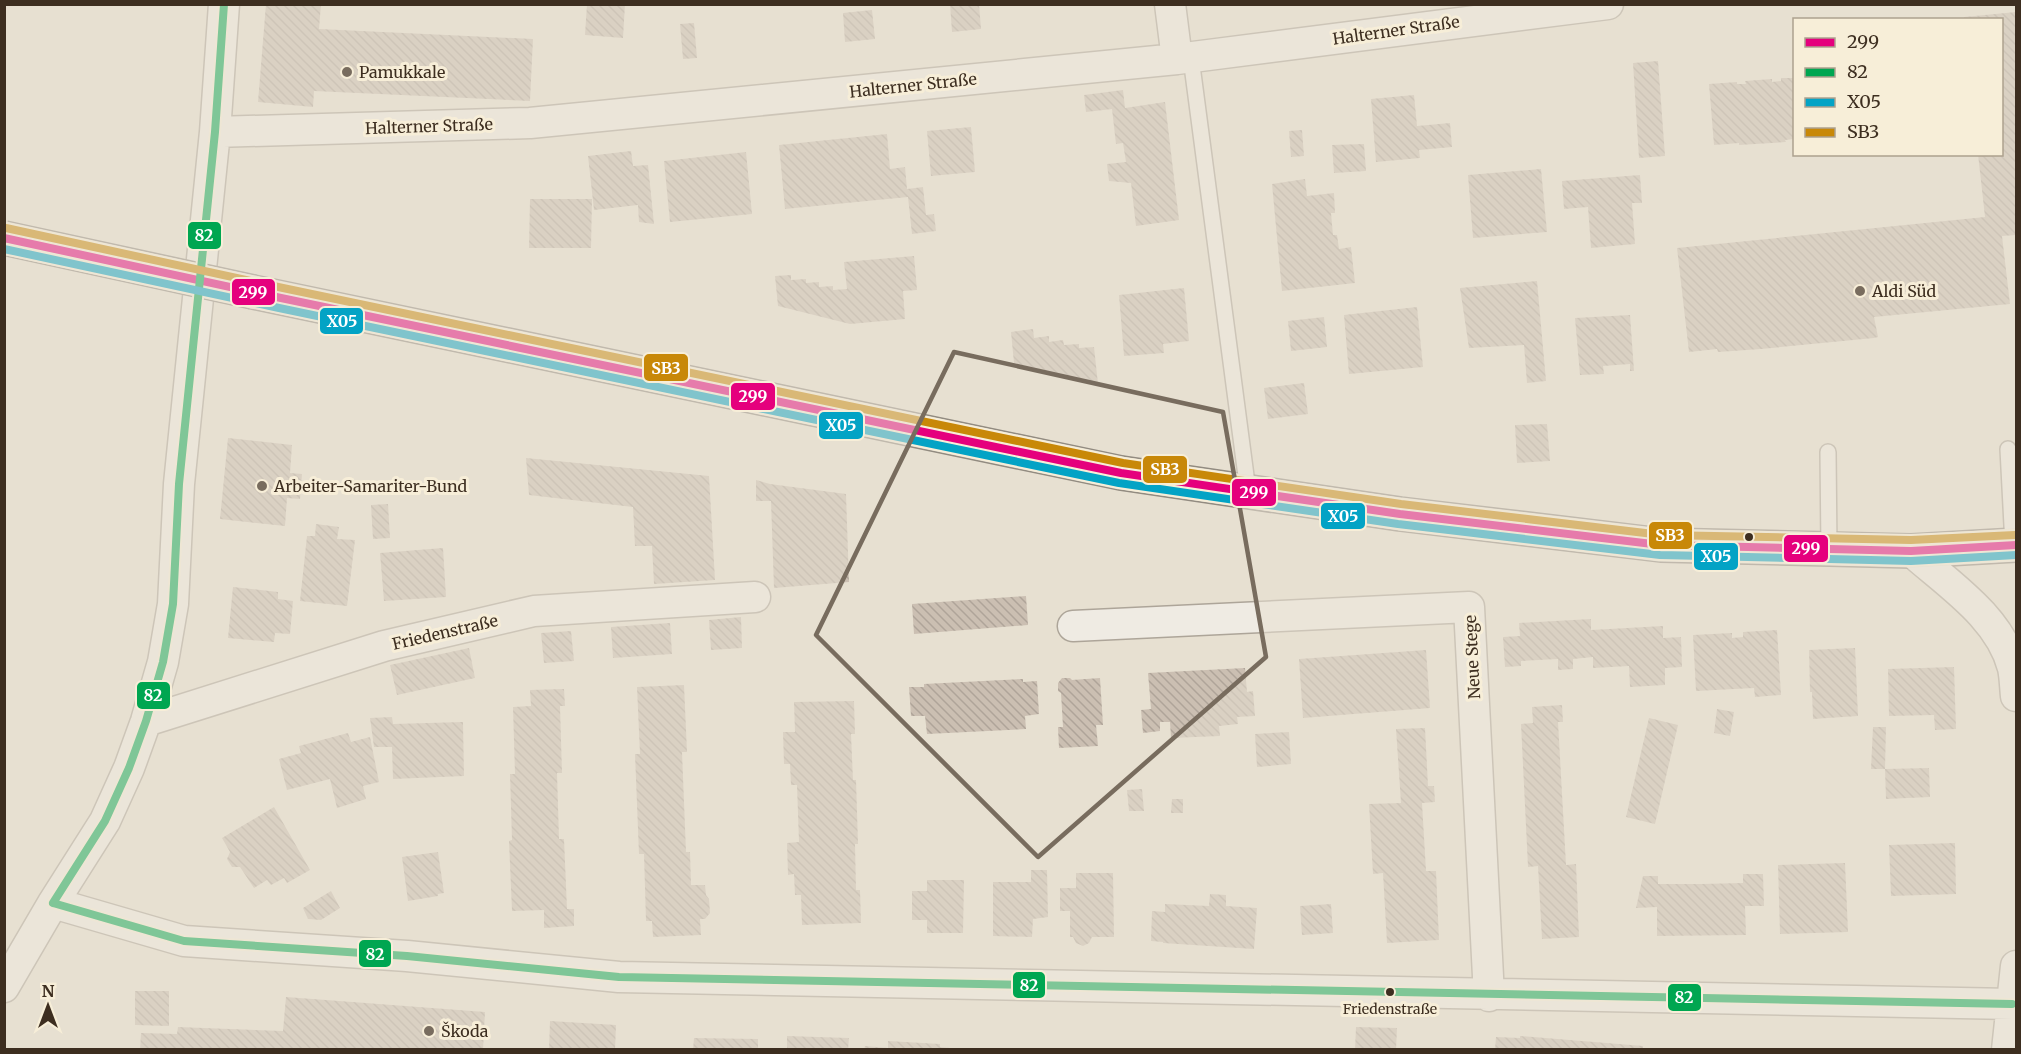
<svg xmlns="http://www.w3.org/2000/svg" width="2021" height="1054" font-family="Merriweather,serif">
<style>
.building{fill:url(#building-back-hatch)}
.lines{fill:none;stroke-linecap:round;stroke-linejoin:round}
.lane-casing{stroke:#ada599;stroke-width:18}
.street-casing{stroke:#ada599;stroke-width:33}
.primary-casing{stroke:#928b80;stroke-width:36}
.lane{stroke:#efebe3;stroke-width:15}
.street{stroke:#efebe3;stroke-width:30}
.primary{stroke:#e6e1d4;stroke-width:33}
.primary-bridge-casing{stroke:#928b80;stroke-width:36;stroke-linecap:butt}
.primary-bridge{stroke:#e6e1d4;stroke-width:33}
.bus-1-casing{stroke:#f7eed8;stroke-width:12}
.bus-2-casing{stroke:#f7eed8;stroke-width:12}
.bus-3-casing{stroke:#f7eed8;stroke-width:12}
.bus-4-casing{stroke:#f7eed8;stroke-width:12}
.bus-1{stroke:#e5007d;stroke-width:8}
.bus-2{stroke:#00a651;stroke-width:8}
.bus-3{stroke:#03a3c5;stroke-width:8}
.bus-4{stroke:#c88808;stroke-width:8}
.marked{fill:none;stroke:#786c5e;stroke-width:4.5;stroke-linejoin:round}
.poi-dot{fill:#786c5e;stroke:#f7eed8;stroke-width:2}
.bus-dot{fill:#3d2e20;stroke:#f7eed8;stroke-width:2}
.labels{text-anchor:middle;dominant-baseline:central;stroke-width:6;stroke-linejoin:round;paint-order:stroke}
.bus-label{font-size:14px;fill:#3d2e20;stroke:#f7eed8}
.street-label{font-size:16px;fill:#3d2e20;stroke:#f7eed8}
.poi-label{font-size:16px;fill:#3d2e20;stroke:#f7eed8;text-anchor:start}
.line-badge{stroke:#f7eed8;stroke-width:2}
.badge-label{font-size:16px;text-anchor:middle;font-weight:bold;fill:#fff}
</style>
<defs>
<pattern id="building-back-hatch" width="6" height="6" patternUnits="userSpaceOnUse" patternTransform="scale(1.5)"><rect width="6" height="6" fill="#cbbfb2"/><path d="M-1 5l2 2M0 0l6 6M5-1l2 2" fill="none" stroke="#afa499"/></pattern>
</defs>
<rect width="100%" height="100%" fill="#e7e0d1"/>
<!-- building -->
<path class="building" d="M266 4H321L319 29 533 39 530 101 314 91 313 107 258 102Z
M587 4H625L623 38 585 35Z
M950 4H979L981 29 952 32Z
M872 10 875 39 845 42 843 13Z
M2016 12V235L2002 236 2010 304 1874 317 1878 337 1874 338 1761 349 1718 352 1717 349 1689 352 1677 248 1985 217 1978 154H2002V20H1964V17Z
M694 23 697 58 683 59 680 24Z
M1658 61 1665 156 1639 158 1633 63Z
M1781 78H1794V139L1785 140 1786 142 1739 145V143L1714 145 1709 84 1737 82V84H1746L1745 81 1772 79V82L1781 81Z
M1123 90 1125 108 1165 102 1179 220 1136 226 1131 183 1109 181 1107 164 1126 162 1123 143 1116 144 1112 109 1086 112 1084 95Z
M1414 95 1417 126 1450 123 1452 147 1419 150 1420 158 1376 162 1371 99Z
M971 127 975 172 931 176 927 131Z
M1302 130 1304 156 1291 157 1289 131Z
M887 134 890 169 905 167 907 189 923 187 926 215 934 214 936 231 912 234 908 197 785 209 779 145Z
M1364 144 1366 171 1334 173 1332 145Z
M631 151 633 166 648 165 654 224 639 222 638 205 594 210 588 156Z
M746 152 752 214 670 222 664 161Z
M1541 169 1547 232 1473 238 1468 175Z
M1640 175 1642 203H1632L1635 244 1591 248 1588 207 1564 209 1562 181Z
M1305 179 1307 196 1334 193 1335 213H1331L1333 235H1337L1339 249 1351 247 1355 283 1282 291 1272 184Z
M530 199H592L591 248H529Z
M914 256 917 290 903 291 905 319 850 324 778 306 775 276 791 275V280L806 279V283L819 282V287L833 286V290L847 289 844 262Z
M1537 281 1546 381 1527 383 1524 345 1469 348 1460 288Z
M1184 288 1189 341 1163 344 1164 353 1124 356 1119 295Z
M1417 307 1423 367 1349 374 1344 315Z
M1630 315 1634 371H1630V364L1603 366 1604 374 1580 375 1575 318Z
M1324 317 1327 347 1291 351 1288 321Z
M1033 329 1034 338 1049 336V342L1063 340 1064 345 1079 344V348L1094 347 1098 384 1014 363 1011 332Z
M1304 383 1308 414 1268 419 1264 388Z
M1547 424 1550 461 1517 463 1515 425Z
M228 438 292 445 290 473 302 474 300 499 287 498 285 526 220 519Z
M526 458 709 476 715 580 654 584 652 546H635L633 507 529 495Z
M756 480 770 484 846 494 849 582 774 588 771 501H756Z
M388 504 390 538 373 539 371 505Z
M316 524 339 527 337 539 355 540 347 606 300 601 307 536H315Z
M443 548 446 597 384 601 380 553Z
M233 587 278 592V599L293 601 290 634 275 633 274 642 228 638Z
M1026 596 1028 625 914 634 912 604Z
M741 617 742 648 711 650 709 620Z
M1591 619V630L1663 626V638L1681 637 1682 667 1665 668V685L1630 687 1629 666 1593 668V657L1573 659V669L1558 670V659L1521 661V666L1505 667 1503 637 1520 636 1519 623Z
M670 623 672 654 613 658 611 627Z
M1777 630 1781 695 1755 697 1754 688 1696 691 1693 635 1732 633V638L1743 637V632Z
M571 631 574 661 544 663 541 633Z
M469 648 475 678 397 695 390 665Z
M1855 648 1858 716 1813 719 1812 692H1810L1809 650Z
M1426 650 1430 708 1303 718 1299 659Z
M1954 667 1956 729 1935 730 1934 715 1889 716 1888 669Z
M1245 668 1247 692 1253 691 1255 716 1237 717 1238 724 1219 726 1220 736 1171 738 1170 722H1160V731L1143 733 1141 710 1151 709 1148 673Z
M1062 678H1070L1072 680 1100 678 1103 725H1096L1098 746 1059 748 1058 727H1063L1061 693 1058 691V683Z
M1023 679V682L1037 681 1039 714 1025 716 1026 729 927 734 925 716H911L909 687H924V684Z
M684 685 687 752H682L686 852H690L691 885H705L706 895 709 899 710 913 705 919H700L701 935 653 937 652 921H646L644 854H639L635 754H640L637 687Z
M564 689 565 706H560L562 773H557L559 839H564L567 909H574V926L544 928V910L512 911 509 841 512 840 510 774H515L513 707 531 706 530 690Z
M854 701 855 734H851L853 780H856L858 844H855L856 890H860L861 923 802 925 801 895H795L794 874 788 875 787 843 799 842 797 785H791L790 764H784L783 732H795L794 702Z
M1562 705 1563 722H1558L1566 865 1576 864 1579 937 1542 939 1538 866 1528 867 1521 724 1533 723 1532 707Z
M1717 709 1734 712 1730 736 1714 733Z
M392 717 393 724 463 722 464 776 393 779 392 747H374L370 718Z
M1649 718 1678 725 1655 824 1626 817Z
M1873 727H1886L1885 769H1871Z
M1425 728 1428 786H1434L1435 802 1422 803 1426 871H1436L1439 940 1387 943 1383 873 1373 874 1369 804 1401 803 1396 729Z
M1289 732 1291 764 1257 767 1255 734Z
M348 733 351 742 370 737 379 782 363 786 366 799 337 808 330 779 287 790 279 759 301 753 299 746Z
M1929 768 1930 797 1886 799 1885 769Z
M1142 789 1144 811H1129L1127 790Z
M1172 799H1183V813H1171Z
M274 807 310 870 287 883 284 878 271 885 267 880 254 888 240 867H232L227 859 230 852 222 838Z
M1955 843 1956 894 1891 896 1889 845Z
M438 852 444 893 438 894V896L408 901 402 857Z
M1845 863 1848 932 1780 934 1778 865Z
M1031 870H1047L1048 917 1033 919 1032 937 993 936V882H1031Z
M1076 873H1113L1114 937H1092L1089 943 1083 946 1076 943 1073 937H1070V911H1060V888H1076Z
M1743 874H1763L1764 906H1745L1746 935 1657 936V907L1636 908 1643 876H1658V884H1701L1743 883Z
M927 880H964L963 933H927V920H912V891H927Z
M331 891 340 908 321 920 308 919 303 908Z
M1210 894 1226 895V906L1257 908 1254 949 1163 943V942L1151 941 1152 911 1165 912V904L1209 906Z
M1331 904 1333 933 1302 935 1300 906Z
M135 991H169V1026L135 1025Z
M286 997 485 1012 483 1050H140L141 1033 177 1034 178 1027 283 1031Z
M550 1021 616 1025 615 1050H549Z
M1356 1027 1397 1028 1396 1050H1355Z
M787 1036 849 1038 848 1050H787Z
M1520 1036 1643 1046V1050H1495L1496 1037 1520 1038Z
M694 1038 758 1039V1050H693Z
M888 1041 940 1044V1047L950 1048V1050H864L865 1046 888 1048Z"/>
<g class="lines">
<!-- lane casing -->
<g class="lane-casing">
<path id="lane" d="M1191 58 1248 491
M2008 449 2013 545
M1828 452 1829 549"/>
</g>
<!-- street casing -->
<g class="street-casing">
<path id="street" d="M1170 4 1177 59
M215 132 530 123 1177 59 1608 4
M1911 551C1948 584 2000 617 2013 668 2015 677 2015 687 2016 696
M1073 626 1469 607 1489 996
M146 721 384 646 534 611 755 597
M53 903 184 941 407 956 619 977 2012 1004
M4 987 53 903 105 821 129 768 146 721 163 662 173 604 179 484 215 132 224 4
M2007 1050 2016 966"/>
</g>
<!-- primary casing -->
<g class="primary-casing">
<path id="primary" d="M253 292 1121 473 1400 514 1661 545 1911 551 2016 545"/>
</g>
<!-- lane -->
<use href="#lane" class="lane"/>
<!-- street -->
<use href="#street" class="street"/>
<!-- primary -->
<use href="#primary" class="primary"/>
<!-- primary-bridge casing -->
<g class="primary-bridge-casing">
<path id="primary-bridge" d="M4 238 253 292"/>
</g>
<!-- primary-bridge -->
<use href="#primary-bridge" class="primary-bridge"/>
<!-- bus-1 casing -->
<g class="bus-1-casing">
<path id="bus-1" d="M4 238 281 298 1121 473 1400 514 1661 545 1911 551 2016 545"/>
</g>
<!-- bus-2 casing -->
<g class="bus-2-casing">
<path id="bus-2" d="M53 903 184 941 407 956 619 977 2012 1004
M53 903 105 821 129 768 146 721 163 662 173 604 179 484 215 132 224 4"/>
</g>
<!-- bus-3 casing -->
<g class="bus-3-casing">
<path id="bus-3" d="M4 249 279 308 1119 483 1398 524 1660 555 1911 561 2016 555"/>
</g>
<!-- bus-4 casing -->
<g class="bus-4-casing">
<path id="bus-4" d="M6 228 283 288 1123 463 1401 504 1662 535 1911 540 2015 535"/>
</g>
<!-- bus-1 -->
<use href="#bus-1" class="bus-1"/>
<!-- bus-2 -->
<use href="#bus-2" class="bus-2"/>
<!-- bus-3 -->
<use href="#bus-3" class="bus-3"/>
<!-- bus-4 -->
<use href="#bus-4" class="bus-4"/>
</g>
<!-- marked area -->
<path d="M0 0H2021V1054H0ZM954 352 1223 412 1266 657 1038 857 816 635Z" fill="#e7e0d1" fill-opacity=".55" fill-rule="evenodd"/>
<path class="marked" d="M954 352 1223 412 1266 657 1038 857 816 635Z"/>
<!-- markers -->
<g class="poi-dot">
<circle cx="347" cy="72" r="6"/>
<circle cx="1860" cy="291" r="6"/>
<circle cx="262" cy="486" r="6"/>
<circle cx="429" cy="1031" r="6"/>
</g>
<g class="bus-dot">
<circle cx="1749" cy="537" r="5"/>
<circle cx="1390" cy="992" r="5"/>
</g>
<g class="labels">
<!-- bus labels -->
<g class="bus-label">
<text x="1390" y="1009">Friedenstraße</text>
</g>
<!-- street labels -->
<g class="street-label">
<text transform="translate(1396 30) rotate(-8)">Halterner Straße</text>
<text transform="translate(913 85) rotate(-6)">Halterner Straße</text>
<text transform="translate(429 126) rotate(-2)">Halterner Straße</text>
<text transform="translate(445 632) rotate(-13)">Friedenstraße</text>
<text transform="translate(1472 657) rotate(-93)">Neue Stege</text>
</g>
<!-- poi labels -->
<g class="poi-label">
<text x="359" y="72">Pamukkale</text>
<text x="1872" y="291">Aldi Süd</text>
<text x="274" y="486">Arbeiter-Samariter-Bund</text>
<text x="441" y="1031">Škoda</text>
</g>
</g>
<g class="line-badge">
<rect x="187" y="221" width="35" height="29" rx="6" fill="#00a651"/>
<rect x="231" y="278" width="45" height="28" rx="6" fill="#e5007d"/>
<rect x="319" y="307" width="45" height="28" rx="6" fill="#03a3c5"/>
<rect x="643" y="353" width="46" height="29" rx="6" fill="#c88808"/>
<rect x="730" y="382" width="46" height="29" rx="6" fill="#e5007d"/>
<rect x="818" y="411" width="46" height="29" rx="6" fill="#03a3c5"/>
<rect x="1142" y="455" width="46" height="29" rx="6" fill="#c88808"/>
<rect x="1231" y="478" width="46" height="29" rx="6" fill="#e5007d"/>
<rect x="1320" y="502" width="46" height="28" rx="6" fill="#03a3c5"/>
<rect x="1648" y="521" width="45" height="29" rx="6" fill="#c88808"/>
<rect x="1783" y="534" width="46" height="29" rx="6" fill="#e5007d"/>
<rect x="1693" y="542" width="46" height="29" rx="6" fill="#03a3c5"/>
<rect x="136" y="681" width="35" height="29" rx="6" fill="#00a651"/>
<rect x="358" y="939" width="34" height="29" rx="6" fill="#00a651"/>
<rect x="1012" y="971" width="34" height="28" rx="6" fill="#00a651"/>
<rect x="1667" y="983" width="35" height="29" rx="6" fill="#00a651"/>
</g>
<g class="badge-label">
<text x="204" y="241">82</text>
<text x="253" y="298">299</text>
<text x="342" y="327">X05</text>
<text x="666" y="374">SB3</text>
<text x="753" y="402">299</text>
<text x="841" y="431">X05</text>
<text x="1165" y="475">SB3</text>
<text x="1254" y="498">299</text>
<text x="1343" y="522">X05</text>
<text x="1670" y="541">SB3</text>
<text x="1806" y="554">299</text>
<text x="1716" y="562">X05</text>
<text x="153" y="701">82</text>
<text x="375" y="960">82</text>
<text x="1029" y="991">82</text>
<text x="1684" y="1003">82</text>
</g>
<!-- border -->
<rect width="2021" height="1054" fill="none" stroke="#3d2e20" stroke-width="12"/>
<!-- legend -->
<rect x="1793" y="18" width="210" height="138" fill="#f7eed8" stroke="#ada18e" stroke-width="1.5"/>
<rect x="1805" y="38" width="30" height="9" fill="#e5007d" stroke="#ada18e" stroke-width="1.5"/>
<text x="1847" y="48" font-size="18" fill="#3d2e20">299</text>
<rect x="1805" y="68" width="30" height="9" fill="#00a651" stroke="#ada18e" stroke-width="1.5"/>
<text x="1847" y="78" font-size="18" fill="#3d2e20">82</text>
<rect x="1805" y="98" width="30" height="9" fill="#03a3c5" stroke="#ada18e" stroke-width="1.5"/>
<text x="1847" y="108" font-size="18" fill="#3d2e20">X05</text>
<rect x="1805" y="128" width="30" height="9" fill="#c88808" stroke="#ada18e" stroke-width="1.5"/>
<text x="1847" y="138" font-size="18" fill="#3d2e20">SB3</text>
<!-- north arrow -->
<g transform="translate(48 1006)" stroke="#f7eed8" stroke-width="4.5" paint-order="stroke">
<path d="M0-4.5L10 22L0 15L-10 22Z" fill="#3d2e20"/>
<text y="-9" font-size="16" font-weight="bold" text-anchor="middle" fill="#3d2e20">N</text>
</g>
</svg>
